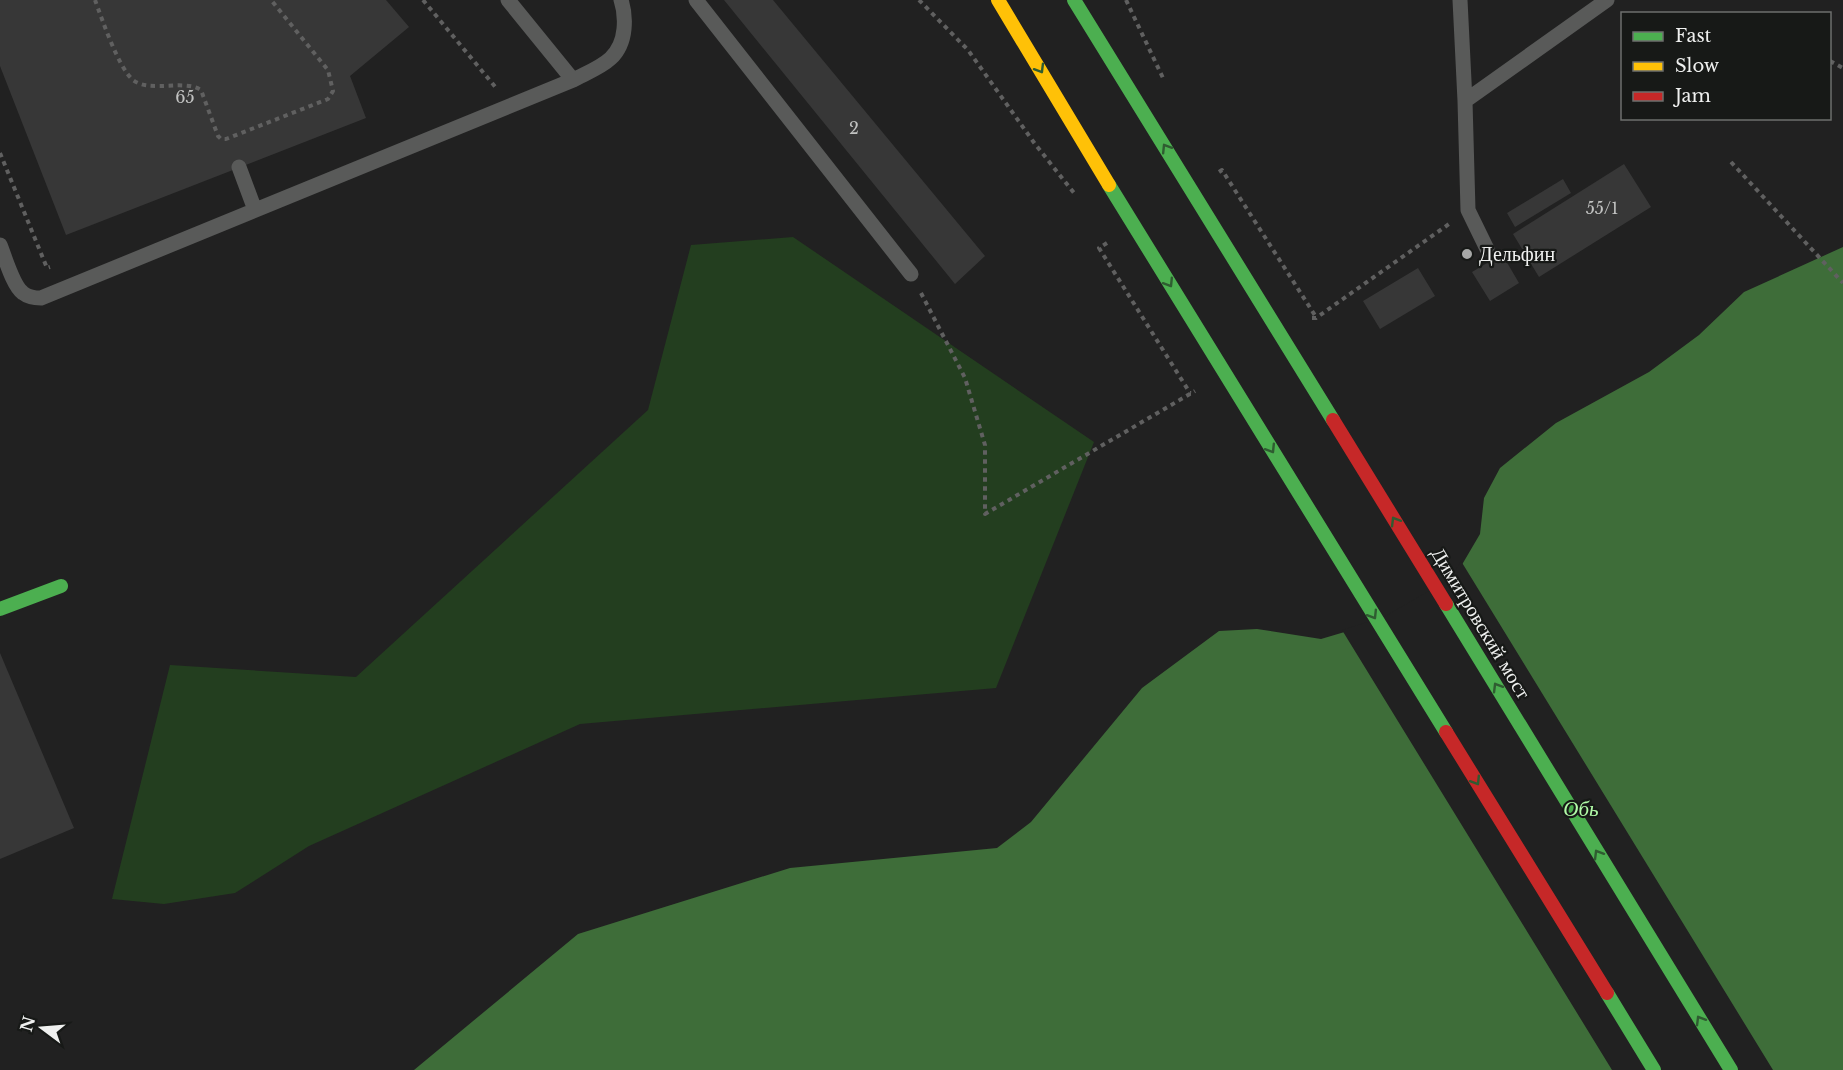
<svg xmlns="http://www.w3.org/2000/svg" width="1843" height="1070" font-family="'Libre Baskerville',serif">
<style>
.green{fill:#233e1f}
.water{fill:#3e6d39}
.pier{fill:#212121}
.building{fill:#373737}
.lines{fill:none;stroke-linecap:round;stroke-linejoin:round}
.path{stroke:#606060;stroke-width:4;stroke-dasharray:4.5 4.5;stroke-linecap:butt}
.lane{stroke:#595a59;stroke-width:15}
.fast{stroke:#4caf50;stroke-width:14}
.slow{stroke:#ffc107;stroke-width:14}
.jam{stroke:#c62828;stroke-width:14}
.oneway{stroke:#2f5c31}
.poi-dot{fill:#a7a8a7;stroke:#171917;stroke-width:2}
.labels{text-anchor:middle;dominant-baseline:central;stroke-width:4.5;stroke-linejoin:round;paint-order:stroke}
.number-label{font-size:16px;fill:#c1c2c1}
.poi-label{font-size:20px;fill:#eff0ef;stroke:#171917;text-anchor:start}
.street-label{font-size:20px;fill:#eff0ef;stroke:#171917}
.water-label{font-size:21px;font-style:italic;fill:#b1fba8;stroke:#171917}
</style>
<rect width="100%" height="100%" fill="#212121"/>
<!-- green -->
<path class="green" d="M793 237 1094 442 996 688 580 724 309 846 235 893 164 904 112 899 170 665 356 677 648 410 691 245Z"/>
<!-- water -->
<path class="water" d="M1843 247V1070H414L578 934 790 868 997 848 1031 822 1142 688 1219 631 1257 629 1321 639 1385 620 1453 580 1480 534 1484 498 1500 468 1556 423 1649 372 1699 335 1744 292Z"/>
<!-- pier -->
<path class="pier" d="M1461 561 1773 1070H1612L1342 630 1384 617 1451 578Z"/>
<!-- building -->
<path class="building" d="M0 0H386L409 27 350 76 366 118 66 235 0 66Z
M724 0H773L985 256 955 284Z
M1624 164 1651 207 1539 277 1513 234Z
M1563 179 1571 193 1515 227 1507 213Z
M1502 254 1519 283 1490 301 1472 272Z
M1418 268 1435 296 1380 329 1363 301Z
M0 653 74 828 0 859Z"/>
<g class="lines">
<!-- path -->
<path class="path" d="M95 0C102 19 118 67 133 80 141 86 150 86 160 86 172 86 190 83 201 90L218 136 221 139H226L328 99 333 91 328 70 271 0
M423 0 497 89
M919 0 968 50 1035 144 1074 193
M1126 0 1163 78
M1830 61 1843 68
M0 153 47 268 50 267
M1731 162 1843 283
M1219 172 1222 170 1316 317
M1107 243 1099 248 1190 393H1191
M921 293 965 378 985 445V514L1195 391
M1312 318H1316L1449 224"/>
<!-- lane -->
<path class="lane" d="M508 0 573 80
M696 0 911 274
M1460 0 1465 101 1468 210 1487 249
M1465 101 1607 0
M239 167 255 210
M0 245C5 257 13 286 23 293 28 297 35 298 41 298L573 80C598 67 621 61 624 29 625 19 624 9 621 0"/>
<!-- fast -->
<path class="fast" d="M1074 0 1333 420
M1109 185 1446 732
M1446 604 1731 1070
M0 609 61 586
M1607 993 1654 1070"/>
<!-- slow -->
<path class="slow" d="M998 0 1109 185"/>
<!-- jam -->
<path class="jam" d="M1333 420 1446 604
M1446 732 1607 993"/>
</g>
<!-- one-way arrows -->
<defs><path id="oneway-chevron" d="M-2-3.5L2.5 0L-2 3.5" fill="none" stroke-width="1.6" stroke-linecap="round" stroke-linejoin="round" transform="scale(1.5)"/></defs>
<g class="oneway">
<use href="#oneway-chevron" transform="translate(1040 69) rotate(59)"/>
<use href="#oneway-chevron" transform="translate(1166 148) rotate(-122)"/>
<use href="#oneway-chevron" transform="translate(1169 283) rotate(58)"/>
<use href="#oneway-chevron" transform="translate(1271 449) rotate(58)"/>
<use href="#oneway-chevron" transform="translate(1395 521) rotate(-121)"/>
<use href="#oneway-chevron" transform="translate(1373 615) rotate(58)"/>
<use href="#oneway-chevron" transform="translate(1497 687) rotate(-121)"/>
<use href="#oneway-chevron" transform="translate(1476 781) rotate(58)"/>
<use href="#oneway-chevron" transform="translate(1598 854) rotate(-121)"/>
<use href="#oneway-chevron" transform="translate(1700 1020) rotate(-121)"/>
</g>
<!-- markers -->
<circle class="poi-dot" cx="1467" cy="254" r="6"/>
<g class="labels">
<!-- number labels -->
<g class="number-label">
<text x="185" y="97">65</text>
<text x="854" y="128">2</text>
<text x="1602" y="208">55/1</text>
</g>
<!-- poi labels -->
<g class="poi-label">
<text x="1479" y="254">Дельфин</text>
</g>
<!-- street labels -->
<g class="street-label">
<text transform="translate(1481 623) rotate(59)">Димитровский мост</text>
</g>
<!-- water labels -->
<g class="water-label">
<text x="1581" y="809">Обь</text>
</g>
</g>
<!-- legend -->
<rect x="1621" y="12" width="210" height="108" fill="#171917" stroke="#6d6f6d" stroke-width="1.5"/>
<rect x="1633" y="32" width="30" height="9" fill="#4caf50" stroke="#6d6f6d" stroke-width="1.5"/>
<text x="1675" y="42" font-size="18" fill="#eff0ef">Fast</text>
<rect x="1633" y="62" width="30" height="9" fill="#ffc107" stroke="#6d6f6d" stroke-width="1.5"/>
<text x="1675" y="72" font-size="18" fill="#eff0ef">Slow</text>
<rect x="1633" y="92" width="30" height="9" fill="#c62828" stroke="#6d6f6d" stroke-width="1.5"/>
<text x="1675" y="102" font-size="18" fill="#eff0ef">Jam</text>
<!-- north arrow -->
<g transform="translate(42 1028) rotate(286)" stroke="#171917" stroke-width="4.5" paint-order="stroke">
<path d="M0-4.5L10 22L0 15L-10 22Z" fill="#eff0ef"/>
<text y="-9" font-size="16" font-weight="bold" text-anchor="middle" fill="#eff0ef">N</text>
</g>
</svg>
